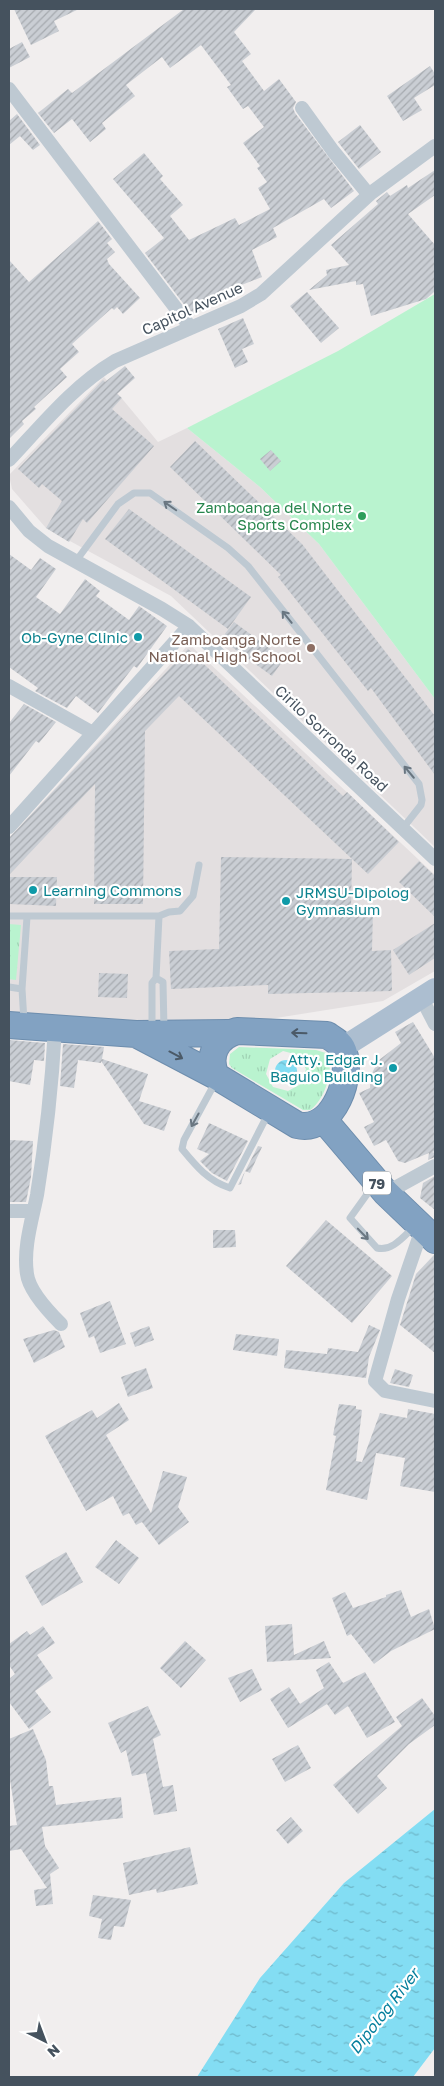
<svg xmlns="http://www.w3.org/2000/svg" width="444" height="2086" font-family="'Golos Text',sans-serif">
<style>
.education{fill:#e3dfe0}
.grass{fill:url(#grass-tufts);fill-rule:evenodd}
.garden{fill:#b9f3cf}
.water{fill:url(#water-ripples)}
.building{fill:url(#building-hatch)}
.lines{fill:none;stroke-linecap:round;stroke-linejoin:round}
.highway-casing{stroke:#6d8dad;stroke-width:28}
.lane{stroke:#bec9d2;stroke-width:7}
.street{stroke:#bec9d2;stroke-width:14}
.primary{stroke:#acbed0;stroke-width:22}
.highway{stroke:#82a2c2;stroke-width:26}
.oneway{stroke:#697681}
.oneway2{stroke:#4b5a68}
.leisure-dot{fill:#2e9e5b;stroke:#fff;stroke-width:2}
.culture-dot{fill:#0f9aa8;stroke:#fff;stroke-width:2}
.education-dot{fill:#8d6e63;stroke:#fff;stroke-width:2}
.labels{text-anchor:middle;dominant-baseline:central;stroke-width:4.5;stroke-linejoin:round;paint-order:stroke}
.shield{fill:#fff;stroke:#7d868e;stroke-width:1}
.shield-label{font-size:14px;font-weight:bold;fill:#45525e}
.street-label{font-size:15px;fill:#45525e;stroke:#fff}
.leisure-label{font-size:15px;fill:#27864d;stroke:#fff;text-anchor:end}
.culture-label{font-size:15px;fill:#0d838f;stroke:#fff;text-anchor:end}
.education-label{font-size:15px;fill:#785e54;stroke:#fff;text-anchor:end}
.water-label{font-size:16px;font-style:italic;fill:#037e9c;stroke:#fff}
</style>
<defs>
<pattern id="grass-tufts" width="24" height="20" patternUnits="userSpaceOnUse" patternTransform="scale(1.25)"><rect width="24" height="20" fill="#b9f3cf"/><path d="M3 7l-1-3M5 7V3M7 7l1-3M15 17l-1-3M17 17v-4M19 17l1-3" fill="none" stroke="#a0d2b4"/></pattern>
<pattern id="water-ripples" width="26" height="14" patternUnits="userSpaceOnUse" patternTransform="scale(1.25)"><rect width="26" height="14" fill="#83ddf3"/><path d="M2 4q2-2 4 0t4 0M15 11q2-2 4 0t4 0" fill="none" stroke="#6db6c8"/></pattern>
<pattern id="building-hatch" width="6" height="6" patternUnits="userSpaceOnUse" patternTransform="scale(1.25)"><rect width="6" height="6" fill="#caced4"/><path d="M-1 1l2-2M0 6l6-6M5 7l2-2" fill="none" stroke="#a6aaaf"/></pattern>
</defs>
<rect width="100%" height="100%" fill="#f1eeee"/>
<!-- education -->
<path class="education" d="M104 377 158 442 187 428 260 487 319 544 435 699V847L171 596 46 528 12 489 9 475Z
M189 644 435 875V971L383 1001 232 1025 9 1014V838Z"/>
<!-- grass -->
<path class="grass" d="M9 924 21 925 16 980 9 979Z
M239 1047 316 1050 326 1053C336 1068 324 1101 310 1110H303L232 1068 229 1064 230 1054ZM283 1051 298 1055 306 1069 301 1084 288 1091 273 1087 266 1074 270 1059Z"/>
<!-- garden -->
<path class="garden" d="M435 294V699L319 544 260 487 187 428 338 351Z"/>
<!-- water -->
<path class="water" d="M275 1071a11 11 0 1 1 22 0a11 11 0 1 1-22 0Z
M435 1809V2048L413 2077H197L260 1978 344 1883Z"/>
<!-- building -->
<path class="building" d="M14 9H79L54 21 59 31 31 45Z
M184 9H256L234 32 251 54 242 61 264 91 279 79 296 102 293 108 295 113 354 191 331 208 324 199 273 228 277 237 252 250 262 277 229 290 232 295 192 315 145 253 164 238 113 179 144 153 163 176 160 179 183 205 170 216 189 240 235 218 239 225 270 209 258 188 267 182 257 168 260 166 243 143 264 127 248 106 243 109 227 87 231 85 201 45 170 68 162 57 126 85 135 96 102 123 106 129 90 142 72 119 54 133 38 113 68 89 72 93Z
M22 42 30 57 9 68V49Z
M430 66 435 74V85L414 98 422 110 403 121 387 96Z
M17 114 40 145 33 150 20 136 9 145V121Z
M360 125 381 152 359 169 338 142Z
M435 170V195L408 214 435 245V291L426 299 371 316 363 284 356 285V281L309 290 327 275 326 270 349 265 331 245 378 204 376 201 387 192 390 196 407 185 408 188Z
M98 221 112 239 107 243 115 252 107 259 109 264 140 298 123 314 117 307 114 310 112 308 72 344 79 352 60 369 67 377 34 407 36 409 22 421 24 424 9 439V260L29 282Z
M307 292 339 328 321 343 290 306Z
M243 318 254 344 242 349 248 362 235 368 218 329Z
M125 366 135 378 117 394 122 398 112 409 154 446 87 523 83 519 69 542 46 528 62 501 42 484 39 488 18 469 103 380 105 382Z
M195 441 302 544 435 716V775L371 688 368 691 278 577 281 575 170 467Z
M271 450 281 461 270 471 260 459Z
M129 509 251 597 228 629 105 539Z
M9 554 31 570 40 558 56 569 36 597 60 614 85 579 100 591 96 596 129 620 139 606 167 626 137 668 134 666 98 713 76 696 67 708 35 691 38 688 9 667Z
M234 622 284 659 272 676 221 639Z
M188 649 343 796 347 792 399 842 368 874 179 696 145 731 143 904H94L95 784 9 875V838Z
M24 704 56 722 39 743 36 741 9 776V723Z
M221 857 352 859 351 910H373L372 951 391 950 392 991 268 994V985L171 989 169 951 219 949Z
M419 861 435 876V917L399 882Z
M9 877H57L56 906 9 904Z
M435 923V958L409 975 393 950Z
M99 973 128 974 127 998 98 997Z
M413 1022 435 1058V1151L432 1152 435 1153V1157L428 1160 429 1153 405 1163 398 1161 386 1140 374 1146 364 1127 374 1122 359 1093 370 1088 372 1073 379 1060 401 1043 395 1032Z
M9 1040 45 1043 44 1061 34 1060 30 1085 9 1081Z
M63 1044 104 1047 102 1059 148 1074 139 1101 171 1111 164 1131 144 1124 101 1061V1063L78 1060 74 1088 60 1086Z
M209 1123 248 1141 227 1181 212 1173 200 1161 209 1154 197 1149Z
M9 1140 33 1141 31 1177 26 1202H9Z
M258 1146 262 1147 250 1173 245 1171 241 1184 238 1185Z
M435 1176V1210L420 1198 423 1183Z
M326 1220 392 1276 352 1323 286 1266Z
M213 1230H235L236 1247 213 1248Z
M434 1255H435V1353L400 1325 416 1274Z
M110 1301 126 1344 100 1353 94 1336 89 1338 80 1313Z
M369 1325 380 1330 369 1357 366 1378 284 1368 286 1350 327 1354 328 1348 358 1352Z
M149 1326 154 1340 135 1347 130 1333Z
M54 1330 59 1332 65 1347 34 1363 23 1339Z
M236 1334 279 1339 277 1356 233 1350Z
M146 1368 153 1388 128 1397 121 1377Z
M395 1369 413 1375 409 1387 390 1383Z
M119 1403 129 1420 106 1435 151 1513 163 1471 187 1477 178 1507 189 1522 159 1545 142 1522 136 1525 129 1513 123 1516 113 1496 86 1511 45 1436 92 1410 97 1418Z
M339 1404 356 1406V1409L362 1410 356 1461 362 1462 380 1413 407 1418 408 1409 435 1414V1492L400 1486 405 1458 376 1453 367 1500 326 1490 336 1436 333 1435Z
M116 1540 139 1558 119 1584 95 1567Z
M66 1552 83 1582 42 1606 25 1576Z
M401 1590 411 1617 429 1609 435 1629 391 1651 374 1664 351 1634 347 1636 332 1598 345 1592 353 1608 386 1597V1595Z
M292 1624 294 1655 324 1641 331 1658 267 1662 265 1626Z
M43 1626 55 1643 37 1655 53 1678 35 1691 51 1712 29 1729 9 1702V1679L15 1674 9 1665V1644L27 1631 30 1635Z
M185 1641 206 1660 181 1688 160 1668Z
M329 1662 343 1683 365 1672 395 1722 367 1738 348 1706 335 1715 327 1704 288 1728 270 1699 289 1687 300 1704 324 1688 316 1670Z
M252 1669 262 1690 240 1702 228 1678Z
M422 1698 435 1716V1725L409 1744 377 1776 387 1788 358 1814 333 1785 402 1726 396 1717Z
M148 1706 161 1735 153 1739 163 1787 173 1785 177 1811 154 1815 146 1773 132 1776 126 1750 121 1753 108 1723Z
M33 1729 46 1760 49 1786H53L56 1805 121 1797 123 1818 42 1827 45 1846 59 1868 50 1874 53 1904 36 1906 34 1890 47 1888 21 1849 9 1851V1826L17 1825 9 1773V1739Z
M298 1745 311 1768 285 1782 272 1759Z
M291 1817 303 1831 288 1844 276 1830Z
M190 1847 198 1884 157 1893 156 1889 129 1895 123 1863Z
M93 1895 131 1900 124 1927 114 1926 111 1940 98 1938 102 1919 89 1916Z"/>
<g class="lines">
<!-- highway casing -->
<g class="highway-casing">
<path id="highway" d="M9 1025 136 1034 228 1033
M136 1034 216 1076 297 1125C334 1134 355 1073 342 1048 339 1042 333 1039 327 1035L237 1031C216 1037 207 1056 216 1076
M324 1120 386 1193 435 1240"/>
</g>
<!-- lane -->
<path class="lane" d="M76 561 118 504 134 493H150L228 548 248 566 419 784 422 800 421 805 403 828
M9 916H159
M156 978 163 982 164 1029
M9 987 22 989
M24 1021 22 989 27 917
M152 1028V983L156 978 159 916 169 912 180 911 193 896 199 865
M216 1081 184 1140 182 1149C196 1166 208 1181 230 1188L269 1112
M373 1186 350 1218 377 1248C392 1252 404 1236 415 1226"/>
<!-- street -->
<path class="street" d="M9 89 191 328
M302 108 333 151 369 195
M9 460C42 425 73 386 115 361L241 306 261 294 371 193 435 146
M9 507 29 531 48 546 162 609 189 626 435 859
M9 686 93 733
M9 827 189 626
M421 997 435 1024
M55 1028C52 1083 46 1140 37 1195 32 1220 23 1248 27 1274 29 1291 49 1312 61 1324
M386 1193 435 1166
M9 1211H33
M422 1229 398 1299 375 1381 385 1391 435 1401"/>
<!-- primary -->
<path class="primary" d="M342 1048 435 989"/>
<!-- highway -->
<use href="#highway" class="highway"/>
</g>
<!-- one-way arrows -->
<defs><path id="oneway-shaft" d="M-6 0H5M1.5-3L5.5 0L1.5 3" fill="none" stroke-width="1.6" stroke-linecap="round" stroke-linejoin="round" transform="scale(1.25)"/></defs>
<g class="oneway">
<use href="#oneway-shaft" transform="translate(170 506) rotate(-145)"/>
<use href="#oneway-shaft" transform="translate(287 617) rotate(-129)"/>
<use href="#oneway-shaft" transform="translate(409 772) rotate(-130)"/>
<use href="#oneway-shaft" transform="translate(195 1120) rotate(119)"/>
<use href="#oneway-shaft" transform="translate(363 1234) rotate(46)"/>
</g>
<g class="oneway2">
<use href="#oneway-shaft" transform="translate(299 1033) rotate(-178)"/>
<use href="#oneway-shaft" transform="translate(176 1055) rotate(28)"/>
</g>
<!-- markers -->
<circle class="leisure-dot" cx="362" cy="516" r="5"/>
<g class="culture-dot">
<circle cx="138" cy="637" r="5"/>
<circle cx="33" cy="890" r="5"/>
<circle cx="286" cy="901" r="5"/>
<circle cx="393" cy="1068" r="5"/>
</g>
<circle class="education-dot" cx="311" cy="648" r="5"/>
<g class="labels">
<!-- shield labels -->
<rect class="shield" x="363" y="1171.5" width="28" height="23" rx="4"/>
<g class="shield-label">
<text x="377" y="1183">79</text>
</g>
<!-- street labels -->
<g class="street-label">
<text transform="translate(192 308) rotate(-24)">Capitol Avenue</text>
<text transform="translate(332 738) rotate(43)">Cirilo Sorronda Road</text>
</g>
<!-- leisure labels -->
<g class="leisure-label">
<text x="352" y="507">Zamboanga del Norte<tspan x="352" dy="17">Sports Complex</tspan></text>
</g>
<!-- culture labels -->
<g class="culture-label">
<text x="128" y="637">Ob-Gyne Clinic</text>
<text x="43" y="890" text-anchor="start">Learning Commons</text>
<text x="296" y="892" text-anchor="start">JRMSU-Dipolog<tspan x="296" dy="17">Gymnasium</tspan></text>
<text x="383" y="1059">Atty. Edgar J.<tspan x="383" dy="17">Baguio Building</tspan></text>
</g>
<!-- education labels -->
<g class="education-label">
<text x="301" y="639">Zamboanga Norte<tspan x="301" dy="17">National High School</tspan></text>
</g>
<!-- water labels -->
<g class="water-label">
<text transform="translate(384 2011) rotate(-52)">Dipolog River</text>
</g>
</g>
<!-- border -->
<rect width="444" height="2086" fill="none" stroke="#45525e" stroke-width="20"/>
<!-- north arrow -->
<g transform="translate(45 2041) rotate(138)" stroke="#ffffff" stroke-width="4" paint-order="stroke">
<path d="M0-4L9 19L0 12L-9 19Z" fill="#45525e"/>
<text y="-8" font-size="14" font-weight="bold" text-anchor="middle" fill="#45525e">N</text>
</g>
</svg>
